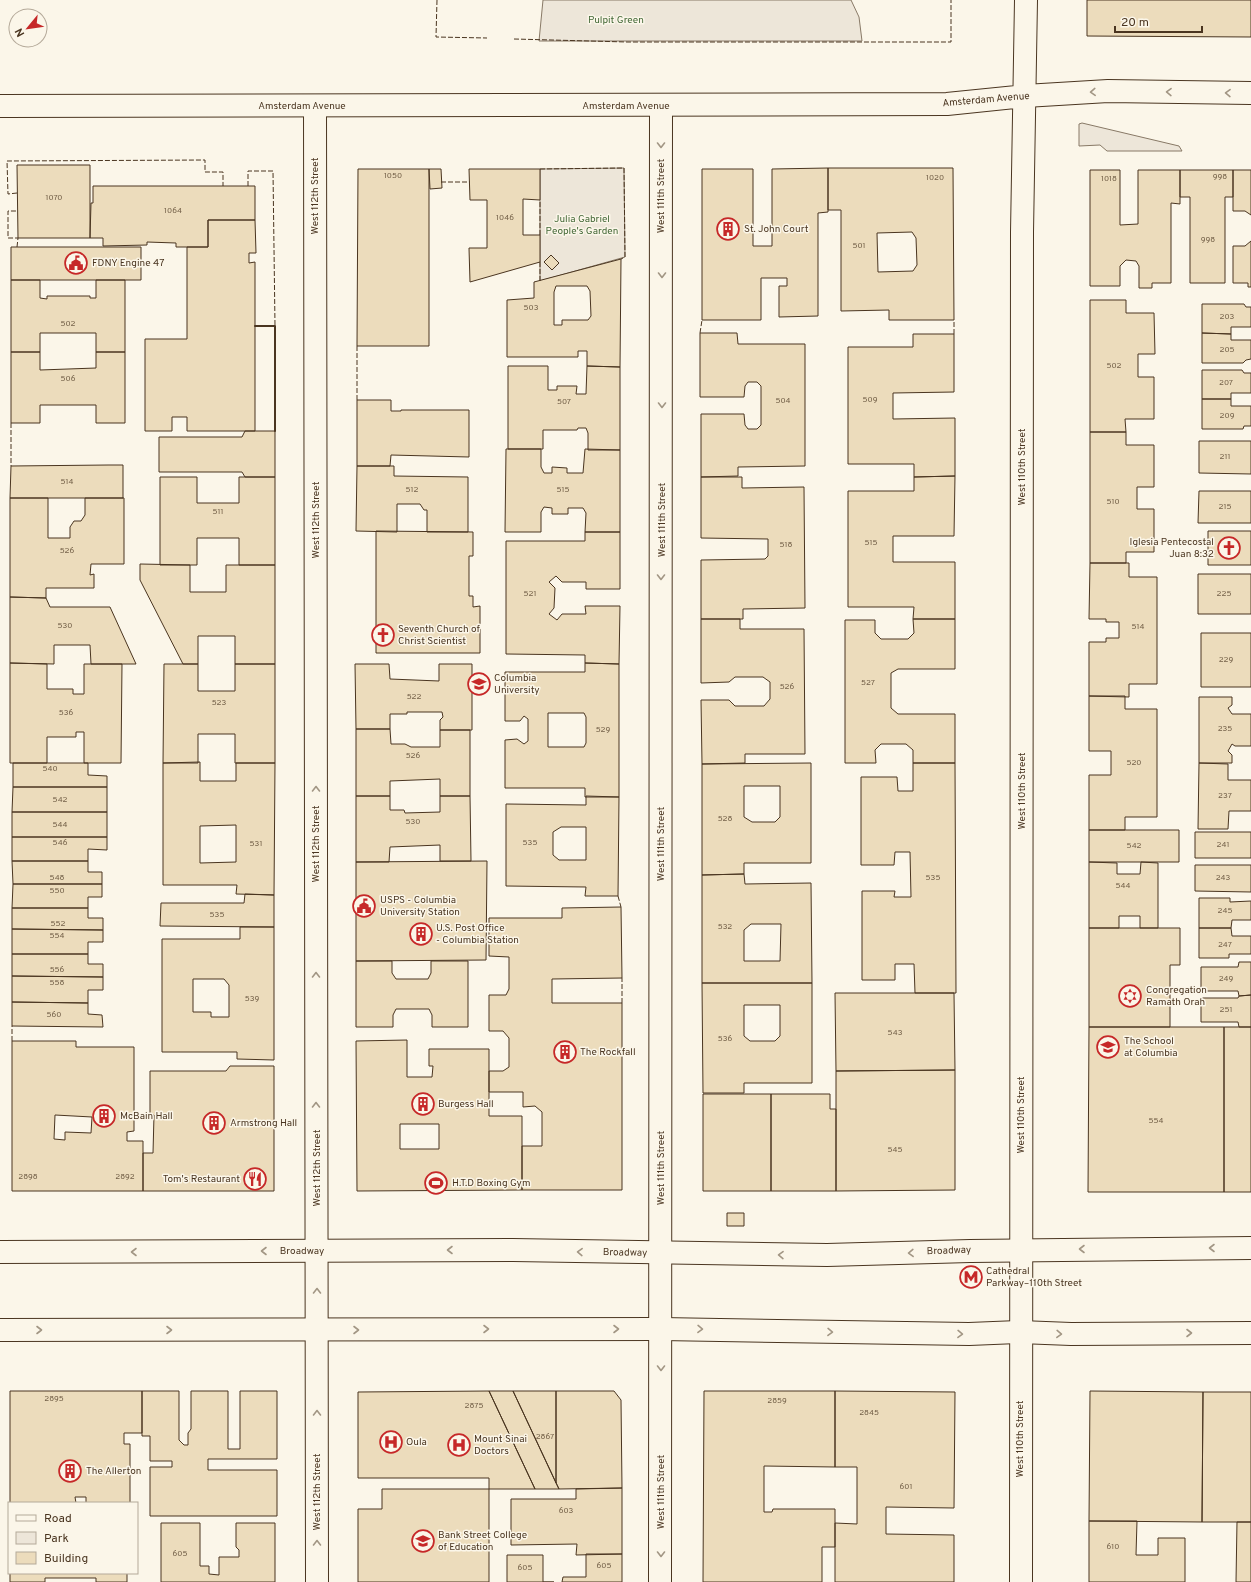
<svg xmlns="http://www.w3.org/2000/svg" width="1251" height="1582" font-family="Overpass,sans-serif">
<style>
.green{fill:#ede6d9;stroke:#887966}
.building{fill:#ecdcbc;stroke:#4a3520;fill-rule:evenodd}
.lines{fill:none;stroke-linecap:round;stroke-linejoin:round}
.minor-casing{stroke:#4a3520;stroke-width:24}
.secondary-casing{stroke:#4a3520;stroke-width:24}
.primary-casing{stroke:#4a3520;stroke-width:24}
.minor{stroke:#fbf6e9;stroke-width:22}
.secondary{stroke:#fbf6e9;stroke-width:22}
.primary{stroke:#fbf6e9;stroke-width:22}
.fence{stroke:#4a3520;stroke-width:1;stroke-dasharray:5 2;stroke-linecap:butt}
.wall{stroke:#4a3520;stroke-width:2}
.oneway{stroke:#a29684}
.labels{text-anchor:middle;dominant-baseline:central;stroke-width:3;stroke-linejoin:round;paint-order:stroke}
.number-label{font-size:8px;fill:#725f47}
.park-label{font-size:10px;fill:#436837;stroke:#fbf6e9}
.street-label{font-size:10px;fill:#4a3520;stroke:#fbf6e9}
.poi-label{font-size:10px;fill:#4a3520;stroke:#fbf6e9;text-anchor:start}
</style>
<rect width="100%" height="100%" fill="#fbf6e9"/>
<!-- green -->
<path class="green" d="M543 0H851L859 17 862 41H539Z
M1082 123 1179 146 1182 151H1107L1100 145 1079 146V124Z
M624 168 625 257 540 281V169Z"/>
<!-- building -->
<path class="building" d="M1087 0H1251V37L1087 36Z
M17 165H90V238H18Z
M828 168H953L954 320H889V310L841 311V210H828ZM912 232 916 238 917 265 913 271 878 272 877 233Z
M828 168V212L818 213V316L779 317V286H787V278H761V320H702V169H753V246H772V169Z
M358 169H429V346H357Z
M429 169H441L442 188 430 189Z
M469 169H540V200L523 199V235H540V262L470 282 469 248H487V200H470Z
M1090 170H1120V225L1138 224V170H1180V204L1171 203V283H1152V288H1139V266L1136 261 1126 260 1120 266V286H1090Z
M1180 170H1233V197H1225V283H1190V197H1180Z
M1233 170H1251V215L1245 211H1233Z
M93 186H255V220H208V247H176V243L147 242V245L103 246V238H90L91 203H93Z
M208 220H255L256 253H249V263L255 262V431H187V417H172V431H145V339H187V247H208Z
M1251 241V287H1248V283H1233V246H1245Z
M11 247H141V280H11Z
M551 255 559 263 552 270 544 262Z
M621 259 620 367 587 366V351H578V357H507V300L534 298V282ZM556 286H587L590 291 591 316 588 320H562V325H554V292Z
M11 280H40V298L47 299V296H90V298H96V280H125V352H96V333H40V352H11Z
M1090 300H1126V313H1154L1155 354H1138V377H1154V419H1125L1126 432H1090Z
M1202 304H1244L1246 307H1251V327H1231V334L1202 333Z
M700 333H737L738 344H805V466L738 467V476L701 477V414H744L745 425 748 429H757L761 425V386L757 382H748L745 386 744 397H700Z
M1202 333 1231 334V340H1251V359L1246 360 1243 363H1202Z
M913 334H954V392L893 393V419L955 418V476L914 477V464H848V347H913Z
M11 352H40V370L96 368V352H125V423H96V405H40V423H11Z
M508 366H548V390H557V386H577L576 394H586L587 366 620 367V450H588V433L586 428H578L577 430H543V449H508Z
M1202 370H1242L1244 373H1251V393H1231V399H1202Z
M1202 399H1231V406H1251V426H1244L1243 429H1202Z
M357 400H391V411H401V410H469V457L391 455 390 466H357Z
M245 431H275V477H245L242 472H159V437H242Z
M1090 432H1126V445H1154V487H1137V509H1154V552H1126V563H1090Z
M1199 441H1251V474L1199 473Z
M506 449H541V467L544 473H552V467L567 468V473H583L585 449 620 450V532H585L586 513 583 508H568V514H552V508L544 507 541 512V532H505Z
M108 465H123V498H10L11 466Z
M357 466H394V476L468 477V532H427V510H424L420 504H397V532L356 531Z
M955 476 954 536H893V562H955V619H913L914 607H848V491H914V477Z
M160 477H197V503H239V477H275V565H239V538H197V565H160Z
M701 477H742V488L804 487 805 608 743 609V619H701V560L765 559 768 556V539L701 538Z
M1199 491H1251V523H1198Z
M10 498H48V538H70V527L74 521H81L85 515V498H124V564H91L90 575 94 574V588H46V598L10 597Z
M376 531 473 532V556H469V596H473V607L480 606V653H376Z
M1208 531H1251V565H1208Z
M585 532H620V589H586V582H562L556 576 549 582 555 588 554 608 549 614 557 620 562 614H586L585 606H620L619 664 585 663V655L506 654V541H585Z
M1090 563H1129V577H1157V684H1129V697L1089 696V642H1106V638H1119V622H1106V619H1089Z
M140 564 190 565V592H226V565H275V664H235V636H198V664H183L140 580Z
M1198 574H1251V614H1198Z
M10 597 46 598 50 607H110L136 664H91L90 645H54V664L10 663Z
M701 619H740V629H804L805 754H745V763L702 764 701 700H729L735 706H764L770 699V682L763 677H735L729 682 701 683Z
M913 619H955V669H898L891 673V708L898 714H955V763H913V750L906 744H881L875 750 876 763H845V620H875V633L881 639H908L914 633Z
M1201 633H1251V687H1201Z
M10 663 47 664V689H73V694H84V664H122L121 763H84V732H76V737H47V763H10Z
M585 663 619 664V797H585V788H505V740L517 739 524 744 528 741V719L524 716 520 721H505V672H585ZM548 713H584L586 717V743L584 747H548Z
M164 664H198V691H235V664H275V763H235V734H198V763H163Z
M355 664H389L390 679 439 681V664H472V730H440V720L443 717 442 712H407V714H390V729H356Z
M1089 696H1125V709H1157V817H1125V830H1089V775H1111V751H1089Z
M1199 697H1232V705L1228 708 1232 714H1251V746H1235L1232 744 1228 751 1232 755V763H1199Z
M356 729H390L391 744H405L411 747H440V730H470V796H440V779L390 781V796H356Z
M200 762V781H236V763H275L274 895 236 894 237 885H163V763ZM236 825V862L200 863V826Z
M13 763H88V775L107 776V787H13Z
M811 763V863H744V874L702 875V764ZM744 786H780V817L775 822H752L744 817Z
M913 763H955L956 993H915L914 964H895V980H862V891H895L894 897H911L910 852H895L894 865H861V777H897L898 791H913Z
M1199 763 1228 764V780H1251V811H1229L1228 829H1198Z
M13 787H107V812H12Z
M356 796H390V810H404L405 813 440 812V796H470L471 861H440V845L390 847 389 862H356Z
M586 796 619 797 618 896H585L586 887 506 886V804L586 805ZM561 827H586V860H559L553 855V832Z
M12 812H107V837H12Z
M1089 830H1179V862H1089Z
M1195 832H1251V858H1195Z
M12 837H107V850L88 849V861H12Z
M12 861H88V872H102V884H13Z
M487 861 486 960 356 961V862Z
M1089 862 1117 863V874H1140L1141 862 1158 863V928H1140V916H1119V928H1089Z
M1195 865H1251V892L1195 891Z
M744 874 745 884 811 883 812 983H702V875ZM751 924H781L780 961H744V930Z
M13 884H102V897H88V908H12Z
M245 894 274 895V927L160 926 161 903H244Z
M1199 898H1230V902L1251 901V920H1232L1231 928H1199Z
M621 907 622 978 552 979V1003H622V1190H522V1146H542V1112L535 1106 523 1107V1092H489V1071H503L509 1067V1038L503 1031H489V995H506L509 989V957L489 956V918H562V908Z
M12 908H88V918H103V930L12 929Z
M240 927H274V1060L237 1059V1052H162V939H240ZM193 979H224L229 985V1017H211V1012H193Z
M1089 928H1180V965H1170V1027H1089Z
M1199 928H1231L1232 936H1251V954H1229V958H1199Z
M12 929 103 930V942H88V954H12Z
M12 954H88V964H103V977L12 976Z
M356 961H392V973L396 979H428L431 973V961H468V1027H432V1015L429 1009H396L393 1015V1027H356Z
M1239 962H1251V995L1239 996 1238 991H1201V967H1238Z
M12 976 103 977V990H88V1003L12 1002Z
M702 983H812V1083H744V1093H703ZM744 1005H780V1036L775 1041H750L744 1036Z
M835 993H954L955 1070 836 1071Z
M1251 995V1027H1239L1238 1022H1201V998H1238L1239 996Z
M12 1002 88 1003V1014L102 1015 103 1027 12 1026Z
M1089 1027H1224V1192H1088Z
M1224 1027H1251V1192H1224Z
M407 1040V1077H432L433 1066H429V1049H489V1116H522V1190L357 1191 356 1041ZM400 1124H439V1149H400Z
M12 1041H76V1047H134V1131L127 1132V1141H143V1191H12ZM55 1115 92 1117 91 1133 65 1132V1140L54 1139Z
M230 1066H274V1191H143V1153H153L154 1115H150V1071H226Z
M955 1070V1190L836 1191V1071Z
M703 1094H771V1191H703Z
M771 1094H830V1109H836V1191H771Z
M727 1213H744V1226H727Z
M10 1391H142V1433H124V1444H130V1503H86V1497H75L76 1503H10Z
M142 1391H179V1440L184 1445H188V1433L191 1429V1391H228V1449H240V1391H277V1459H208V1470H277V1516H150V1467H172V1461H150V1436H142Z
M489 1391H513L559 1489H535Z
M489 1391 535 1489H489V1478H358V1392Z
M513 1391H556V1483Z
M556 1391H614L621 1400 622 1488 559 1489 556 1483Z
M704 1391H835V1467L764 1466V1512H772L773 1509H835V1547H822V1582H703Z
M835 1391 955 1392 954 1508 886 1507V1534L954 1535V1582H835V1523L857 1524V1467H835Z
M1090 1391 1203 1392 1202 1522 1089 1521Z
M1203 1392H1251V1522H1202Z
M622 1488V1554L576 1555 577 1544 511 1545V1499H576V1489Z
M382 1489H489V1582H358V1509H382Z
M1089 1521H1137L1136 1555H1158V1538H1185V1582H1089Z
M1237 1522H1251V1582H1236Z
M161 1523H200V1566H209V1574L219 1575V1557H239V1550L236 1547V1523H275V1582H161Z
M586 1554H622V1582H562L563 1577H586Z
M507 1555H543V1582H554H507Z
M10 1573H127V1582H96V1578H45V1582H10Z"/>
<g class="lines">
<!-- minor casing -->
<g class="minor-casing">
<path id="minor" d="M315 106 317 1582
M660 1582 661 106"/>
</g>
<!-- secondary casing -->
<g class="secondary-casing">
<path id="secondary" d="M0 106 947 104 1025 96
M1021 1582 1022 232 1026 0"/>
</g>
<!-- primary casing -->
<g class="primary-casing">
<path id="primary" d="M1025 96 1108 91 1251 93
M0 1252 513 1250 827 1255 970 1251 1251 1248
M0 1330 661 1329 969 1334 1020 1332 1071 1334 1251 1333"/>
</g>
<!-- minor -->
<use href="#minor" class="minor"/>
<!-- secondary -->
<use href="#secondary" class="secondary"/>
<!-- primary -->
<use href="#primary" class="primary"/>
<!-- fence -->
<path class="fence" d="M437 0 436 37 487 38
M514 39 627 42H951V0
M540 169 624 168 625 257 621 259
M441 182H470
M248 186V171H273L275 326
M17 193 8 194 7 161 205 160V172H223V186
M540 235V200
M17 247 18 238H8V211H17
M540 281V262
M700 333 702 320
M954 334V320
M357 346V400
M11 423V466
M618 896 621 907
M622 1003V978
M12 1041V1026"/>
<!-- wall -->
<path class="wall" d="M255 326H275V431"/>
</g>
<!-- one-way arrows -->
<defs><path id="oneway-chevron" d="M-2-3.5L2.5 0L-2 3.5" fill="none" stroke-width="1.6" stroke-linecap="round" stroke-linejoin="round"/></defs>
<g class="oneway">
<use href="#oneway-chevron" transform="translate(1093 92) rotate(177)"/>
<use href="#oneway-chevron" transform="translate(1169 92) rotate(-179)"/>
<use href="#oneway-chevron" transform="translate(1228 93) rotate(-179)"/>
<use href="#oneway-chevron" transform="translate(661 145) rotate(90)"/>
<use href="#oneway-chevron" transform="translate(662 275) rotate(90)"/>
<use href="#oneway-chevron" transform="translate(662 405) rotate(90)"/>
<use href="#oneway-chevron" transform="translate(661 577) rotate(90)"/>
<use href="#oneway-chevron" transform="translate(316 789) rotate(-90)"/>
<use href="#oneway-chevron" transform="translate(316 975) rotate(-90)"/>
<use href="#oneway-chevron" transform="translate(316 1105) rotate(-90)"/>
<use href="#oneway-chevron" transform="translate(1212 1248) rotate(180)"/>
<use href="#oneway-chevron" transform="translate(1082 1249) rotate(180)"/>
<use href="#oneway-chevron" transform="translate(450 1250) rotate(-180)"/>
<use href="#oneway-chevron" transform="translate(264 1251) rotate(180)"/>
<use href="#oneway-chevron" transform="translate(134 1252) rotate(180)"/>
<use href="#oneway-chevron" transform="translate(580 1252) rotate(-178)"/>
<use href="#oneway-chevron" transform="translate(911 1253) rotate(178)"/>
<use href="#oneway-chevron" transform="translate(781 1255) rotate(-179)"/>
<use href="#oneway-chevron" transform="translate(317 1291) rotate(-90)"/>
<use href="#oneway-chevron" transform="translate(486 1329)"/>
<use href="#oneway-chevron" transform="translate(616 1329)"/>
<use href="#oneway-chevron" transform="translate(700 1329) rotate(1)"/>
<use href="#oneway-chevron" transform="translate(39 1330)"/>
<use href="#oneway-chevron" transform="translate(169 1330)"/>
<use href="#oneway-chevron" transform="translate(356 1330)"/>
<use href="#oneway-chevron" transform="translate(830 1332) rotate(1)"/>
<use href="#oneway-chevron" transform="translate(1189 1333)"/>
<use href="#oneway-chevron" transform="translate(960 1334) rotate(1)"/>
<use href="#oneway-chevron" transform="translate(1059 1334) rotate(2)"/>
<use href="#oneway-chevron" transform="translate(661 1368) rotate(90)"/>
<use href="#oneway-chevron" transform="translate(317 1413) rotate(-90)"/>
<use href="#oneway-chevron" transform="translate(317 1543) rotate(-90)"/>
<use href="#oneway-chevron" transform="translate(661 1554) rotate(90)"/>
</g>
<!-- icons -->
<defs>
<g id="building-ring" transform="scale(1.15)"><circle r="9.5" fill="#fbf6e9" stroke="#c62828" stroke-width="1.5"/><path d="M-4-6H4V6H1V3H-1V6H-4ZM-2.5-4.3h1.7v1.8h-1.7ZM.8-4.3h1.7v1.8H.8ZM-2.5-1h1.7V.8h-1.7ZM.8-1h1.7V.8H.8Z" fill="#c62828"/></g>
<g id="civic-ring" transform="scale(1.15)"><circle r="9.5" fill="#fbf6e9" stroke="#c62828" stroke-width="1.5"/><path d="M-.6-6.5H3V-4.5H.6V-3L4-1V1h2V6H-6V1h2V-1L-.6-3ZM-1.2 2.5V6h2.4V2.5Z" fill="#c62828"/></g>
<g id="church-ring" transform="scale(1.15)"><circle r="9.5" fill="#fbf6e9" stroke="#c62828" stroke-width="1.5"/><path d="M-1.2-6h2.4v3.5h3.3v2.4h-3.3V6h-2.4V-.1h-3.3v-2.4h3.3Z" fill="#c62828"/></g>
<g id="university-ring" transform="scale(1.15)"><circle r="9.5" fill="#fbf6e9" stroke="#c62828" stroke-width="1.5"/><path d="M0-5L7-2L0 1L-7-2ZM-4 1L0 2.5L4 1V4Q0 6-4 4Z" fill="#c62828"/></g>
<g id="synagogue-ring" transform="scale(1.15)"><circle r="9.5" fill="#fbf6e9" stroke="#c62828" stroke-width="1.5"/><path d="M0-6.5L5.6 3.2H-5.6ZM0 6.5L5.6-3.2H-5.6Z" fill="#c62828"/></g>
<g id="school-ring" transform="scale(1.15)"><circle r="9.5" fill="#fbf6e9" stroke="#c62828" stroke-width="1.5"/><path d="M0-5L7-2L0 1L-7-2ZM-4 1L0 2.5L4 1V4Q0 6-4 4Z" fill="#c62828"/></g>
<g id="restaurant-ring" transform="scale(1.15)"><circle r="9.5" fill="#fbf6e9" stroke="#c62828" stroke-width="1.5"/><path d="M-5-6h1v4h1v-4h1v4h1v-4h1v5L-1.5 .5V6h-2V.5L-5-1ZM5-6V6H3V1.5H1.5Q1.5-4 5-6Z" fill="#c62828"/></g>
<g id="stadium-ring" transform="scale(1.15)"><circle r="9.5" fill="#fbf6e9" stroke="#c62828" stroke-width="1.5"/><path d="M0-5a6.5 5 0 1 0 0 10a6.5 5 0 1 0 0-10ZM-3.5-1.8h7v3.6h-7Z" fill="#c62828"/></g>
<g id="metro-ring" transform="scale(1.15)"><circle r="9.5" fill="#fbf6e9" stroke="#c62828" stroke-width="1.5"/><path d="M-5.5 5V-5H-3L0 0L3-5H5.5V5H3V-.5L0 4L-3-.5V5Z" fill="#c62828"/></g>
<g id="hospital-ring" transform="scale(1.15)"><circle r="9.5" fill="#fbf6e9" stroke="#c62828" stroke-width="1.5"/><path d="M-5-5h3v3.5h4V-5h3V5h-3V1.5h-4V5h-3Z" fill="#c62828"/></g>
</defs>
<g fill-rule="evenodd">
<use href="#building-ring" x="728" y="229"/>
<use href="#civic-ring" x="76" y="263"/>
<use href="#church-ring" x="1229" y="548"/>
<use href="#church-ring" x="383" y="635"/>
<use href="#university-ring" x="479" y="684"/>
<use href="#civic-ring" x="364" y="906"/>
<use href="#building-ring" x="421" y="934"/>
<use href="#synagogue-ring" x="1130" y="996"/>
<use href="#school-ring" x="1108" y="1047"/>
<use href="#building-ring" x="565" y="1052"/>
<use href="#building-ring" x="423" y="1104"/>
<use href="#building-ring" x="104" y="1116"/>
<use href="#building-ring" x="214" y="1123"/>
<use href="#restaurant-ring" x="255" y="1179"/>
<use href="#stadium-ring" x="436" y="1183"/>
<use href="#metro-ring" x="971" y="1277"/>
<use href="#hospital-ring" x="391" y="1442"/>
<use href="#hospital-ring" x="459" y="1445"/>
<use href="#building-ring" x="70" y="1471"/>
<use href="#school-ring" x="423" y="1541"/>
</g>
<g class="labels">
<!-- number labels -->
<g class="number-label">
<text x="393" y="176">1050</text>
<text x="1220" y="177">998</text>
<text x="935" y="178">1020</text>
<text x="1109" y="179">1018</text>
<text x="54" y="198">1070</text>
<text x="173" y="211">1064</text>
<text x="505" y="218">1046</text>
<text x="1208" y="240">998</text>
<text x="859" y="246">501</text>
<text x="531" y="308">503</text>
<text x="1227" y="317">203</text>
<text x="68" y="324">502</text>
<text x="1227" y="350">205</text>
<text x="1114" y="366">502</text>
<text x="68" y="379">506</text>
<text x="1226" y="383">207</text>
<text x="870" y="400">509</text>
<text x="783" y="401">504</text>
<text x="564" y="402">507</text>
<text x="1227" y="416">209</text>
<text x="1225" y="457">211</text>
<text x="67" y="482">514</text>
<text x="412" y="490">512</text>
<text x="563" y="490">515</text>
<text x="1113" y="502">510</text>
<text x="1225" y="507">215</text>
<text x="218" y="512">511</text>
<text x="871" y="543">515</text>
<text x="786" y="545">518</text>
<text x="67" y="551">526</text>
<text x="530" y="594">521</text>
<text x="1224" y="594">225</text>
<text x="65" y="626">530</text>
<text x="1138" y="627">514</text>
<text x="1226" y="660">229</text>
<text x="868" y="683">527</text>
<text x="787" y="687">526</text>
<text x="414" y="697">522</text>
<text x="219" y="703">523</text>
<text x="66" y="713">536</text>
<text x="1225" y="729">235</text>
<text x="603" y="730">529</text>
<text x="413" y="756">526</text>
<text x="1134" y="763">520</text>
<text x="50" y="769">540</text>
<text x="1225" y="796">237</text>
<text x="60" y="800">542</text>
<text x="725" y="819">528</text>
<text x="413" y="822">530</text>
<text x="60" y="825">544</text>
<text x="60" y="843">546</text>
<text x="530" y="843">535</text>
<text x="256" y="844">531</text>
<text x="1223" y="845">241</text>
<text x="1134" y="846">542</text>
<text x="57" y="878">548</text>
<text x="933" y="878">535</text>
<text x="1223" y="878">243</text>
<text x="1123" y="886">544</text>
<text x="57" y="891">550</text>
<text x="1225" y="911">245</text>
<text x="217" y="915">535</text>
<text x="58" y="924">552</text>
<text x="725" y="927">532</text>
<text x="57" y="936">554</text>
<text x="1225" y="945">247</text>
<text x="57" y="970">556</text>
<text x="1226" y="979">249</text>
<text x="57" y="983">558</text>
<text x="252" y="999">539</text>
<text x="1226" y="1010">251</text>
<text x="54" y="1015">560</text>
<text x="895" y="1033">543</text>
<text x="725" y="1039">536</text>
<text x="1156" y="1121">554</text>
<text x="895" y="1150">545</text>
<text x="28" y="1177">2898</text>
<text x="125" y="1177">2892</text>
<text x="54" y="1399">2895</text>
<text x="777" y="1401">2859</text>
<text x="474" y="1406">2875</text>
<text x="869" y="1413">2845</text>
<text x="545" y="1437">2867</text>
<text x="906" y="1487">601</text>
<text x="566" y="1511">603</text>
<text x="1113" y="1547">610</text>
<text x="180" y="1554">605</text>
<text x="604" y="1566">605</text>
<text x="525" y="1568">605</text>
</g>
<!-- park labels -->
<g class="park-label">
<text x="616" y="20">Pulpit Green</text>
<text x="582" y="219">Julia Gabriel<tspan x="582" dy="12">People's Garden</tspan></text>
</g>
<!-- street labels -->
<g class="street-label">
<text transform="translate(986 100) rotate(-5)">Amsterdam Avenue</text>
<text x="302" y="106">Amsterdam Avenue</text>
<text x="626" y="106">Amsterdam Avenue</text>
<text transform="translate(315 196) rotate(-90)">West 112th Street</text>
<text transform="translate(661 196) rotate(-90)">West 111th Street</text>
<text transform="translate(1022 467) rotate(-90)">West 110th Street</text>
<text transform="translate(316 520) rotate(-90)">West 112th Street</text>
<text transform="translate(662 520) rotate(-90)">West 111th Street</text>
<text transform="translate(1022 791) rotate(-90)">West 110th Street</text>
<text transform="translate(316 844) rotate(-90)">West 112th Street</text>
<text transform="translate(661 844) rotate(-90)">West 111th Street</text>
<text transform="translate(1021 1115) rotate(-90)">West 110th Street</text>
<text transform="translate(317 1168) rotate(-90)">West 112th Street</text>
<text transform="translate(661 1168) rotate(-90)">West 111th Street</text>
<text x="302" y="1251">Broadway</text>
<text transform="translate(949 1251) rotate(-2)">Broadway</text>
<text transform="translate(625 1253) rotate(1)">Broadway</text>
<text transform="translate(1020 1439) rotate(-90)">West 110th Street</text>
<text transform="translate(317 1492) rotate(-90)">West 112th Street</text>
<text transform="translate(661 1492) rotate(-90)">West 111th Street</text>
</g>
<!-- poi labels -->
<g class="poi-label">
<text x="744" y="229">St. John Court</text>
<text x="92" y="263">FDNY Engine 47</text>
<text x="1214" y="542" text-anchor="end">Iglesia Pentecostal<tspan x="1214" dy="12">Juan 8:32</tspan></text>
<text x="398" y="629">Seventh Church of<tspan x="398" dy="12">Christ Scientist</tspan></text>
<text x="494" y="678">Columbia<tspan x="494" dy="12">University</tspan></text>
<text x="380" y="900">USPS - Columbia<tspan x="380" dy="12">University Station</tspan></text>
<text x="436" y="928">U.S. Post Office<tspan x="436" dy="12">- Columbia Station</tspan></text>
<text x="1146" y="990">Congregation<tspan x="1146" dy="12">Ramath Orah</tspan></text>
<text x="1124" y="1041">The School<tspan x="1124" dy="12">at Columbia</tspan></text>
<text x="580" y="1052">The Rockfall</text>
<text x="438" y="1104">Burgess Hall</text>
<text x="120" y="1116">McBain Hall</text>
<text x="230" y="1123">Armstrong Hall</text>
<text x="240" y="1179" text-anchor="end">Tom's Restaurant</text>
<text x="452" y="1183">H.T.D Boxing Gym</text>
<text x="986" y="1271">Cathedral<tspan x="986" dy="12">Parkway–110th Street</tspan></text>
<text x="474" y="1439">Mount Sinai<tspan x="474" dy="12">Doctors</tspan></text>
<text x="406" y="1442">Oula</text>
<text x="86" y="1471">The Allerton</text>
<text x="438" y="1535">Bank Street College<tspan x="438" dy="12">of Education</tspan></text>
</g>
</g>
<!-- legend -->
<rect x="8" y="1502" width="130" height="72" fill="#fbf6e9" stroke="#b4a999"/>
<rect x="16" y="1515" width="20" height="6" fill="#fbf6e9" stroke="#b4a999"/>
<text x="44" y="1522" font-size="12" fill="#4a3520">Road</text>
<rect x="16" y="1532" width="20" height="12" fill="#ede6d9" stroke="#b4a999"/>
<text x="44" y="1542" font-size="12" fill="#4a3520">Park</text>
<rect x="16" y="1552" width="20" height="12" fill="#ecdcbc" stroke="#b4a999"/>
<text x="44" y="1562" font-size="12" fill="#4a3520">Building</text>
<!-- north arrow -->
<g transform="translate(28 28) rotate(241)"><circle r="19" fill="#fbf6e9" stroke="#b4a999"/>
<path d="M0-3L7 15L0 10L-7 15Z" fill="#c62828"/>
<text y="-6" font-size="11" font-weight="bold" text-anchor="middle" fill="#4a3520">N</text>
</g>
<!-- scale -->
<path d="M1115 26v6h87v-6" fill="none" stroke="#4a3520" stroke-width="2"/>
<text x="1121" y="26" font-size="12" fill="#4a3520" stroke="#fbf6e9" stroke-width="3" paint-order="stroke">20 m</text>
</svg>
